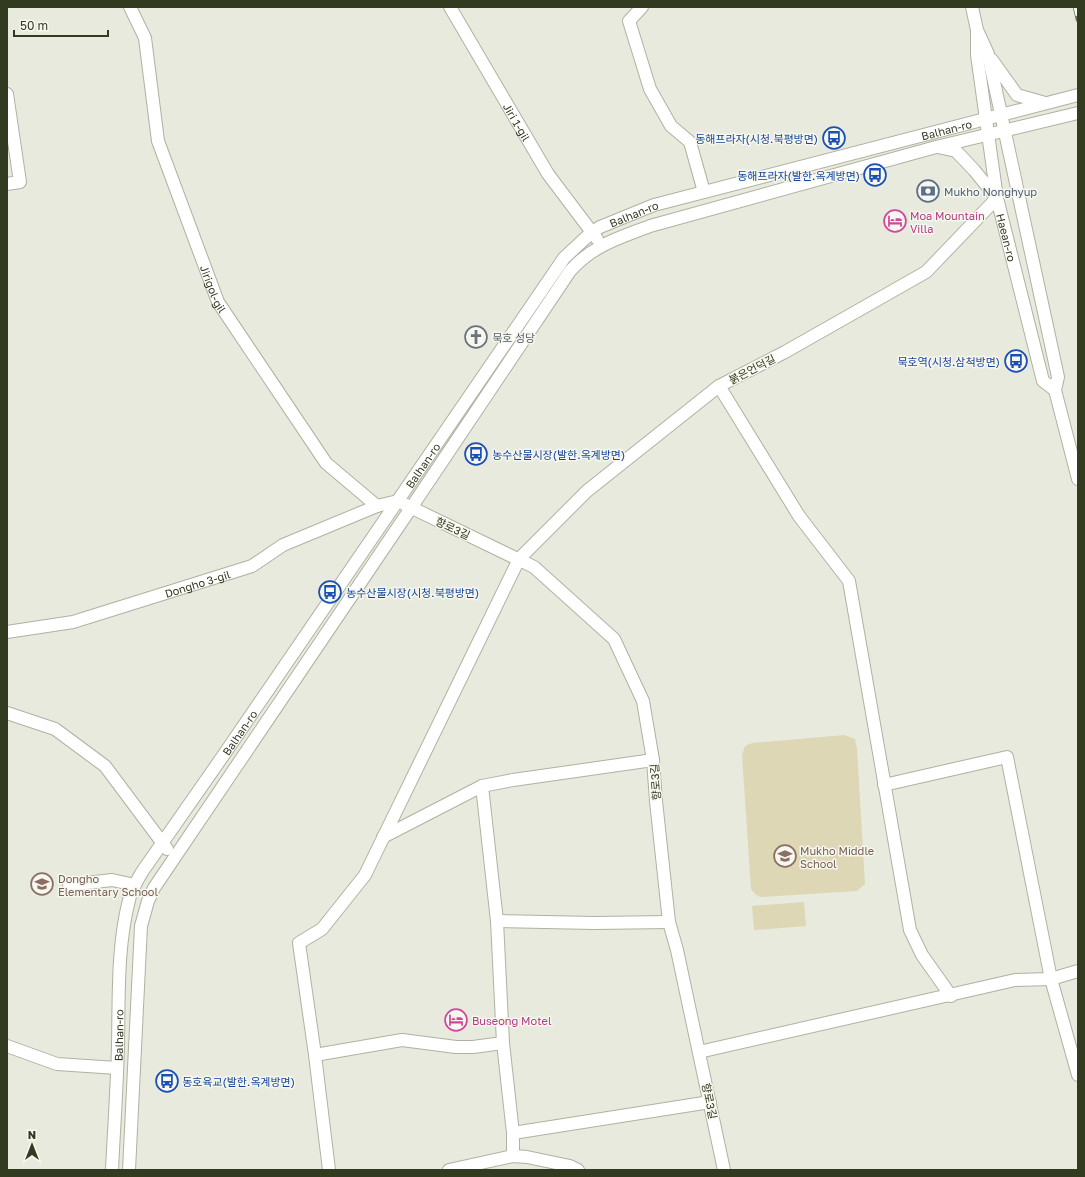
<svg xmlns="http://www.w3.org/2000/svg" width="1085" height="1177" font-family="'Golos Text','Noto Sans KR',sans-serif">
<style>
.garden{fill:#ddd7b5}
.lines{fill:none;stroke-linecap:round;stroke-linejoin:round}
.minor-casing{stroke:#aeb2a1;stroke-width:14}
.minor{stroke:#fff;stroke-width:12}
.rail-casing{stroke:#6d7659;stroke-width:4.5}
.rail{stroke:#f6f7ee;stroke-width:3;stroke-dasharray:9;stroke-linecap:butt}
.labels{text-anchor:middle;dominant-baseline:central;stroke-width:3;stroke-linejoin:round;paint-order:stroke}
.street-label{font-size:11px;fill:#323a1f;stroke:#f6f7ee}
.transit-label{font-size:11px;fill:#164399;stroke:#f6f7ee;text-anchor:end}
.service-label{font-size:11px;fill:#4e5e75;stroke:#f6f7ee;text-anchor:start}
.hotel-label{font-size:11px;fill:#b23c85;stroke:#f6f7ee;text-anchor:start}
.worship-label{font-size:11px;fill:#5b616d;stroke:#f6f7ee;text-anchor:start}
.education-label{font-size:11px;fill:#785e54;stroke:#f6f7ee;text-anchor:start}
</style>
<rect width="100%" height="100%" fill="#e9eade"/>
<!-- garden -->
<path class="garden" d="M844 735 855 739 857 749 865 884 857 891 760 897 755 894 751 889 742 755 745 746 752 743Z
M804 902 806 926 754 930 752 906Z"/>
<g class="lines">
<!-- minor casing -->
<g class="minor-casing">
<g id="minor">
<path id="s1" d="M130 7 145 38 158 141 218 302 326 463 377 506 398 501"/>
<path id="s2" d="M450 7 548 174 597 239"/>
<path d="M642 7 629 21 650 89 671 126 690 142 704 192"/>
<path d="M972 7 977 30 988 54 1058 377 1055 390 1078 479"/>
<path id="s3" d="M977 33V55L997 198 1043 381 1055 390"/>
<path d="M992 60 1017 95 1045 103"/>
<path d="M7 94 20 182 7 184"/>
<path d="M719 386 799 516 849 581 910 930 922 955 951 996"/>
<path d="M404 504 534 567 614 639 643 701 653 760 656 801 669 922 677 950 724 1170"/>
<path id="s4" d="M7 632 73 622 252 566 283 545 377 506"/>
<path d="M7 713 55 729 105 766 167 849"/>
<path d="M884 785 1007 757 1051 979 1078 1075"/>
<path d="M482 786 497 921 503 1043 513 1133V1156"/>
<path d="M383 837 482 786 513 780 653 760"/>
<path d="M69 885 112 880 135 885"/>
<path d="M497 921 594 923 669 922"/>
<path d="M7 1046 57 1064 117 1068"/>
<path d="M699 1052 1015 980 1051 979 1078 971"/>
<path d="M315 1055 402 1040 456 1047H473L503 1043"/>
<path d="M513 1133 710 1102"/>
<path id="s5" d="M112 1170C114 1128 117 1087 118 1045 119 997 117 947 129 900 131 890 137 881 142 872L225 753 564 258 592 232 600 227 654 205 1078 95"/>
<path d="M129 1170 141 926 148 901 154 888 411 508 570 271C593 245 619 238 650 226L936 147 1078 113"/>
<path d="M329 1170 315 1055 299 943 322 929 365 875 519 559 587 491 719 386 785 352 926 272 997 198 974 170 956 151 938 147"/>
<path d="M449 1170 513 1156 527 1157 570 1166 578 1170"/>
</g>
</g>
<!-- minor -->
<use href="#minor" class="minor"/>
<!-- rail casing -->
<g class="rail-casing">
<path id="rail" d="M1075 7 1078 20"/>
</g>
<!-- rail -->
<use href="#rail" class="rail"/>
</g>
<!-- icons -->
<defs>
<g id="bus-ring" transform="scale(1.15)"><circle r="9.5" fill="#f6f7ee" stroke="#1a4fb4" stroke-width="1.5"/><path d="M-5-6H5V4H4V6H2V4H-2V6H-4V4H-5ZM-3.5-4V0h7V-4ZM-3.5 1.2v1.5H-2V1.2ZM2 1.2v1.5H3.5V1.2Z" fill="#1a4fb4"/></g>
<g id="bank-ring" transform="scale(1.15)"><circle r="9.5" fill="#f6f7ee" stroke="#5c6f8a" stroke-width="1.5"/><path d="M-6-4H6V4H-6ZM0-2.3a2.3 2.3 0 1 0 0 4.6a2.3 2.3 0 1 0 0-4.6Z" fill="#5c6f8a"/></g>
<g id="hotel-ring" transform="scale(1.15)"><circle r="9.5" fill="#f6f7ee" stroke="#d1479c" stroke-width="1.5"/><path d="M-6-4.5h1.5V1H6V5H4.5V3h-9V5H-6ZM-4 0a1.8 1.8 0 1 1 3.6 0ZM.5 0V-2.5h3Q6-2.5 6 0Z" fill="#d1479c"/></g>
<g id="church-ring" transform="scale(1.15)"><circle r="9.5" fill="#f6f7ee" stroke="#6b7280" stroke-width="1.5"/><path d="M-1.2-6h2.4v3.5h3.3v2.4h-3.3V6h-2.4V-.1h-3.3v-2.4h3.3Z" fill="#6b7280"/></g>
<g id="school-ring" transform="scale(1.15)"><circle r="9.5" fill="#f6f7ee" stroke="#8d6e63" stroke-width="1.5"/><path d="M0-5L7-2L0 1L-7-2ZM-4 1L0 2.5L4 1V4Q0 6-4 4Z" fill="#8d6e63"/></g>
</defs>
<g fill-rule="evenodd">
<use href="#bus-ring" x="834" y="138"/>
<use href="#bus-ring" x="875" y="175"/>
<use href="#bank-ring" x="928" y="191"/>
<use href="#hotel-ring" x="895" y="221"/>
<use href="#church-ring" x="476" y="337"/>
<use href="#bus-ring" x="1016" y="361"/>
<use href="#bus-ring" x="476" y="454"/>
<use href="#bus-ring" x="330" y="592"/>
<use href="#school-ring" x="785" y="856"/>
<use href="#school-ring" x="42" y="884"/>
<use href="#hotel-ring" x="456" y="1020"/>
<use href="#bus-ring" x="167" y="1081"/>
</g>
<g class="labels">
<!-- street labels -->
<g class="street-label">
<text stroke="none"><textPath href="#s2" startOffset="133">Jiri 1-gil</textPath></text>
<text stroke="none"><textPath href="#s5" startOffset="1455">Balhan-ro</textPath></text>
<text stroke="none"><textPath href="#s5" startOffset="1131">Balhan-ro</textPath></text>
<text stroke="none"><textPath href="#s3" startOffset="207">Haean-ro</textPath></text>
<text stroke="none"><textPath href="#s1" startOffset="296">Jirigol-gil</textPath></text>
<text transform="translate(752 369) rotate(-27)">붉은언덕길</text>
<text stroke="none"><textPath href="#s5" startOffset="796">Balhan-ro</textPath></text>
<text transform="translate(453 528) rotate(25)">향로3길</text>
<text stroke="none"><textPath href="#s4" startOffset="197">Dongho 3-gil</textPath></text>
<text stroke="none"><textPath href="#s5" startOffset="472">Balhan-ro</textPath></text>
<text transform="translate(655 782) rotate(-94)">향로3길</text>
<text stroke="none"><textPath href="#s5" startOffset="135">Balhan-ro</textPath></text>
<text transform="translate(710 1101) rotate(78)">향로3길</text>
</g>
<!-- transit labels -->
<g class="transit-label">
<text x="818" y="138">동해프라자(시청.북평방면)</text>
<text x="860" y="175">동해프라자(발한.옥계방면)</text>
<text x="1000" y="361">묵호역(시청.삼척방면)</text>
<text x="492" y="454" text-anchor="start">농수산물시장(발한.옥계방면)</text>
<text x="346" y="592" text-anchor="start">농수산물시장(시청.북평방면)</text>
<text x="182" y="1081" text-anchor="start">동호육교(발한.옥계방면)</text>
</g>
<!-- service labels -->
<g class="service-label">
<text x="944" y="191">Mukho Nonghyup</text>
</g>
<!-- hotel labels -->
<g class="hotel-label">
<text x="910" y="215">Moa Mountain<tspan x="910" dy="13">Villa</tspan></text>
<text x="472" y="1020">Buseong Motel</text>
</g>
<!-- worship labels -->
<g class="worship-label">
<text x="492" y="337">묵호 성당</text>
</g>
<!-- education labels -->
<g class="education-label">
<text x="800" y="850">Mukho Middle<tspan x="800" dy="13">School</tspan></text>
<text x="58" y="878">Dongho<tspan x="58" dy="13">Elementary School</tspan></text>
</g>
</g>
<!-- border -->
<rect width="1085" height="1177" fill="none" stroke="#323a1f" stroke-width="16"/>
<!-- north arrow -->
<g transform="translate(32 1145)" stroke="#f6f7ee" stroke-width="3" paint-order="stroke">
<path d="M0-3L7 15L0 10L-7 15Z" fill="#323a1f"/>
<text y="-6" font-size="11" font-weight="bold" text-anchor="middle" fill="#323a1f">N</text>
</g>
<!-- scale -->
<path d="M14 30v6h94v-6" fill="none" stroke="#323a1f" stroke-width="2"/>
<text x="20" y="30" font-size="12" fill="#323a1f" stroke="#f6f7ee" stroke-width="3" paint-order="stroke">50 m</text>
</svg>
